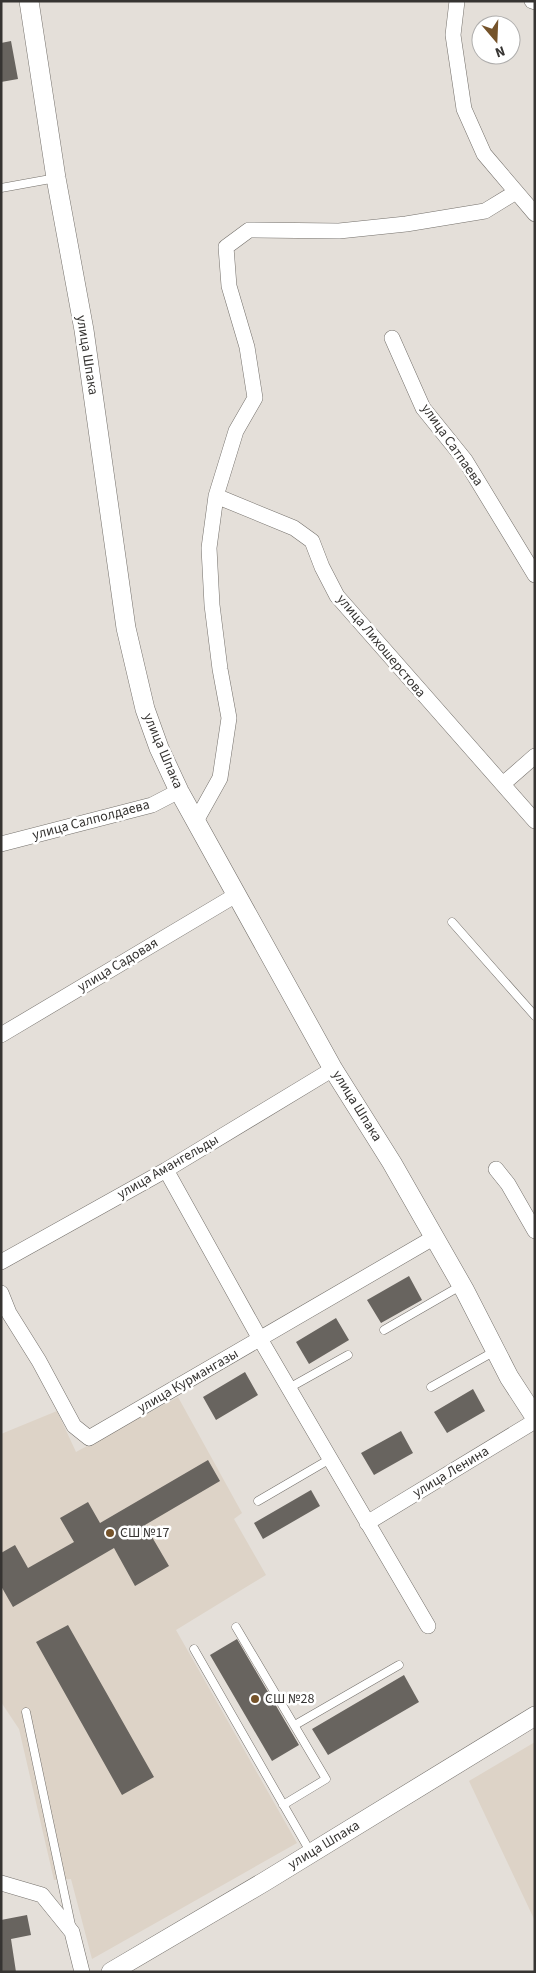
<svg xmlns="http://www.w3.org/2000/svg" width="536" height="1973" font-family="'Source Sans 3',sans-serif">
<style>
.built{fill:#ddd3c7}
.building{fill:#68645f}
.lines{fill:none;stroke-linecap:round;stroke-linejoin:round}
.service-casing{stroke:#74706b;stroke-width:9}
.minor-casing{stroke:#74706b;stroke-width:16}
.tertiary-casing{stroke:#74706b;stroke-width:20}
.service{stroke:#fff;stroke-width:8}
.minor{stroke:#fff;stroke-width:15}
.tertiary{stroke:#fff;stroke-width:19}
.poi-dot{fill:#75532a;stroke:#fff;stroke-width:2}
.labels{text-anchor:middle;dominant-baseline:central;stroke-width:5;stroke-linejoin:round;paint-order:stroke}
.street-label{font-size:14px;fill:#363432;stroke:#fff}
.poi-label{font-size:14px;fill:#363432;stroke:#fff;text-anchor:start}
</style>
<rect width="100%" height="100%" fill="#e4dfd9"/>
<!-- built -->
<path class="built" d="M178 1397 242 1513 234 1519 266 1575 176 1630 297 1843 92 1959 71 1879 54 1880 19 1729 1 1702V1434L57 1411 76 1452Z
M535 1742V1921L469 1781Z"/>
<!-- building -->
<path class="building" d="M11 41 18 79 1 82V43Z
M409 1276 422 1300 381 1323 367 1300Z
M336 1318 349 1340 309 1364 296 1342Z
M245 1372 258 1395 216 1420 203 1397Z
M473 1389 485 1411 447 1433 434 1412Z
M401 1431 413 1453 374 1475 361 1453Z
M208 1460 220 1481 145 1525 169 1566 135 1586 114 1548 13 1607 1 1586V1553L15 1545 28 1568 74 1542 60 1518 88 1502 100 1523Z
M311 1490 320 1506 263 1539 254 1523Z
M68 1625 154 1777 122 1795 36 1642Z
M237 1639 299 1745 272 1761 210 1655Z
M404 1675 419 1702 328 1755 312 1729Z
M27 1915 31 1935 11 1939 16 1972H1V1920Z"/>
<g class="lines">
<!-- service casing -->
<g class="service-casing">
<path id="service" d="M1 188 56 178
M452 922 535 1016
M384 1330 462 1285
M431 1387 495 1351
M289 1388 348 1355
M258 1501 330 1459
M236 1627 326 1779 283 1805
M194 1649 311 1853
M26 1712 71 1925
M295 1725 399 1665"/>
</g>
<!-- minor casing -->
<g class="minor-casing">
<path id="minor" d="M457 1 453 35 464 109 484 154 535 214
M532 1 535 2
M392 338 423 408 465 460 535 575
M216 496 294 528 312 541 322 567 337 596 535 821
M503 784 535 756
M196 821 220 778 229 718 220 669 212 605 209 548 216 496 236 431 255 398 247 347 229 286 226 247 249 230 339 231 406 224 485 211 516 192
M1 844 152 805 179 791
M1 1035 236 895
M496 1169 508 1184 535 1231
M166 1170 260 1339 428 1626
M1 1262 166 1170 333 1069
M1 1293 9 1313 39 1361 74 1426 89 1438 433 1238
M367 1523 535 1421
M1 1883 42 1895 72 1932 82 1972"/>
</g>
<!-- tertiary casing -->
<g class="tertiary-casing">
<path id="tertiary" d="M29 1 56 178 84 330 126 628 145 709 159 748 179 791 333 1069 392 1163 465 1291 509 1377 535 1417
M111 1972 264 1882 535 1716"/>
</g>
<!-- service -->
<use href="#service" class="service"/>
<!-- minor -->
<use href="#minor" class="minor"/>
<!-- tertiary -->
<use href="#tertiary" class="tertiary"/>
</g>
<!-- markers -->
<g class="poi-dot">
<circle cx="110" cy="1533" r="5"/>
<circle cx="255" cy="1699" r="5"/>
</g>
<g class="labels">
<!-- street labels -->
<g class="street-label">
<text transform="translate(87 355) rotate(81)">улица Шпака</text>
<text transform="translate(452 445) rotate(55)">улица Сатпаева</text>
<text transform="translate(381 646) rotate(50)">улица Лихошерстова</text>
<text transform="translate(163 751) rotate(67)">улица Шпака</text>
<text transform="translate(91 820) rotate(-15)">улица Салполдаева</text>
<text transform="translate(118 965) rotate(-31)">улица Садовая</text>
<text transform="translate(357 1106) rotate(58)">улица Шпака</text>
<text transform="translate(168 1167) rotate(-30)">улица Амангельды</text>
<text transform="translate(188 1381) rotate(-30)">улица Курмангазы</text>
<text transform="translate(451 1472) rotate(-31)">улица Ленина</text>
<text transform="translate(324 1845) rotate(-31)">улица Шпака</text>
</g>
<!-- poi labels -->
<g class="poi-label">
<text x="120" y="1533">СШ №17</text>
<text x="265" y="1699">СШ №28</text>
</g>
</g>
<!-- border -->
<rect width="536" height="1973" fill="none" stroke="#363432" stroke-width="5"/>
<!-- north arrow -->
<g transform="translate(496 40) rotate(161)"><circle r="24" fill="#ffffff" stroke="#afaead"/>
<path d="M0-4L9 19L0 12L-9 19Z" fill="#75532a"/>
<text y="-8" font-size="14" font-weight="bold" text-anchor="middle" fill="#363432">N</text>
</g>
</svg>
